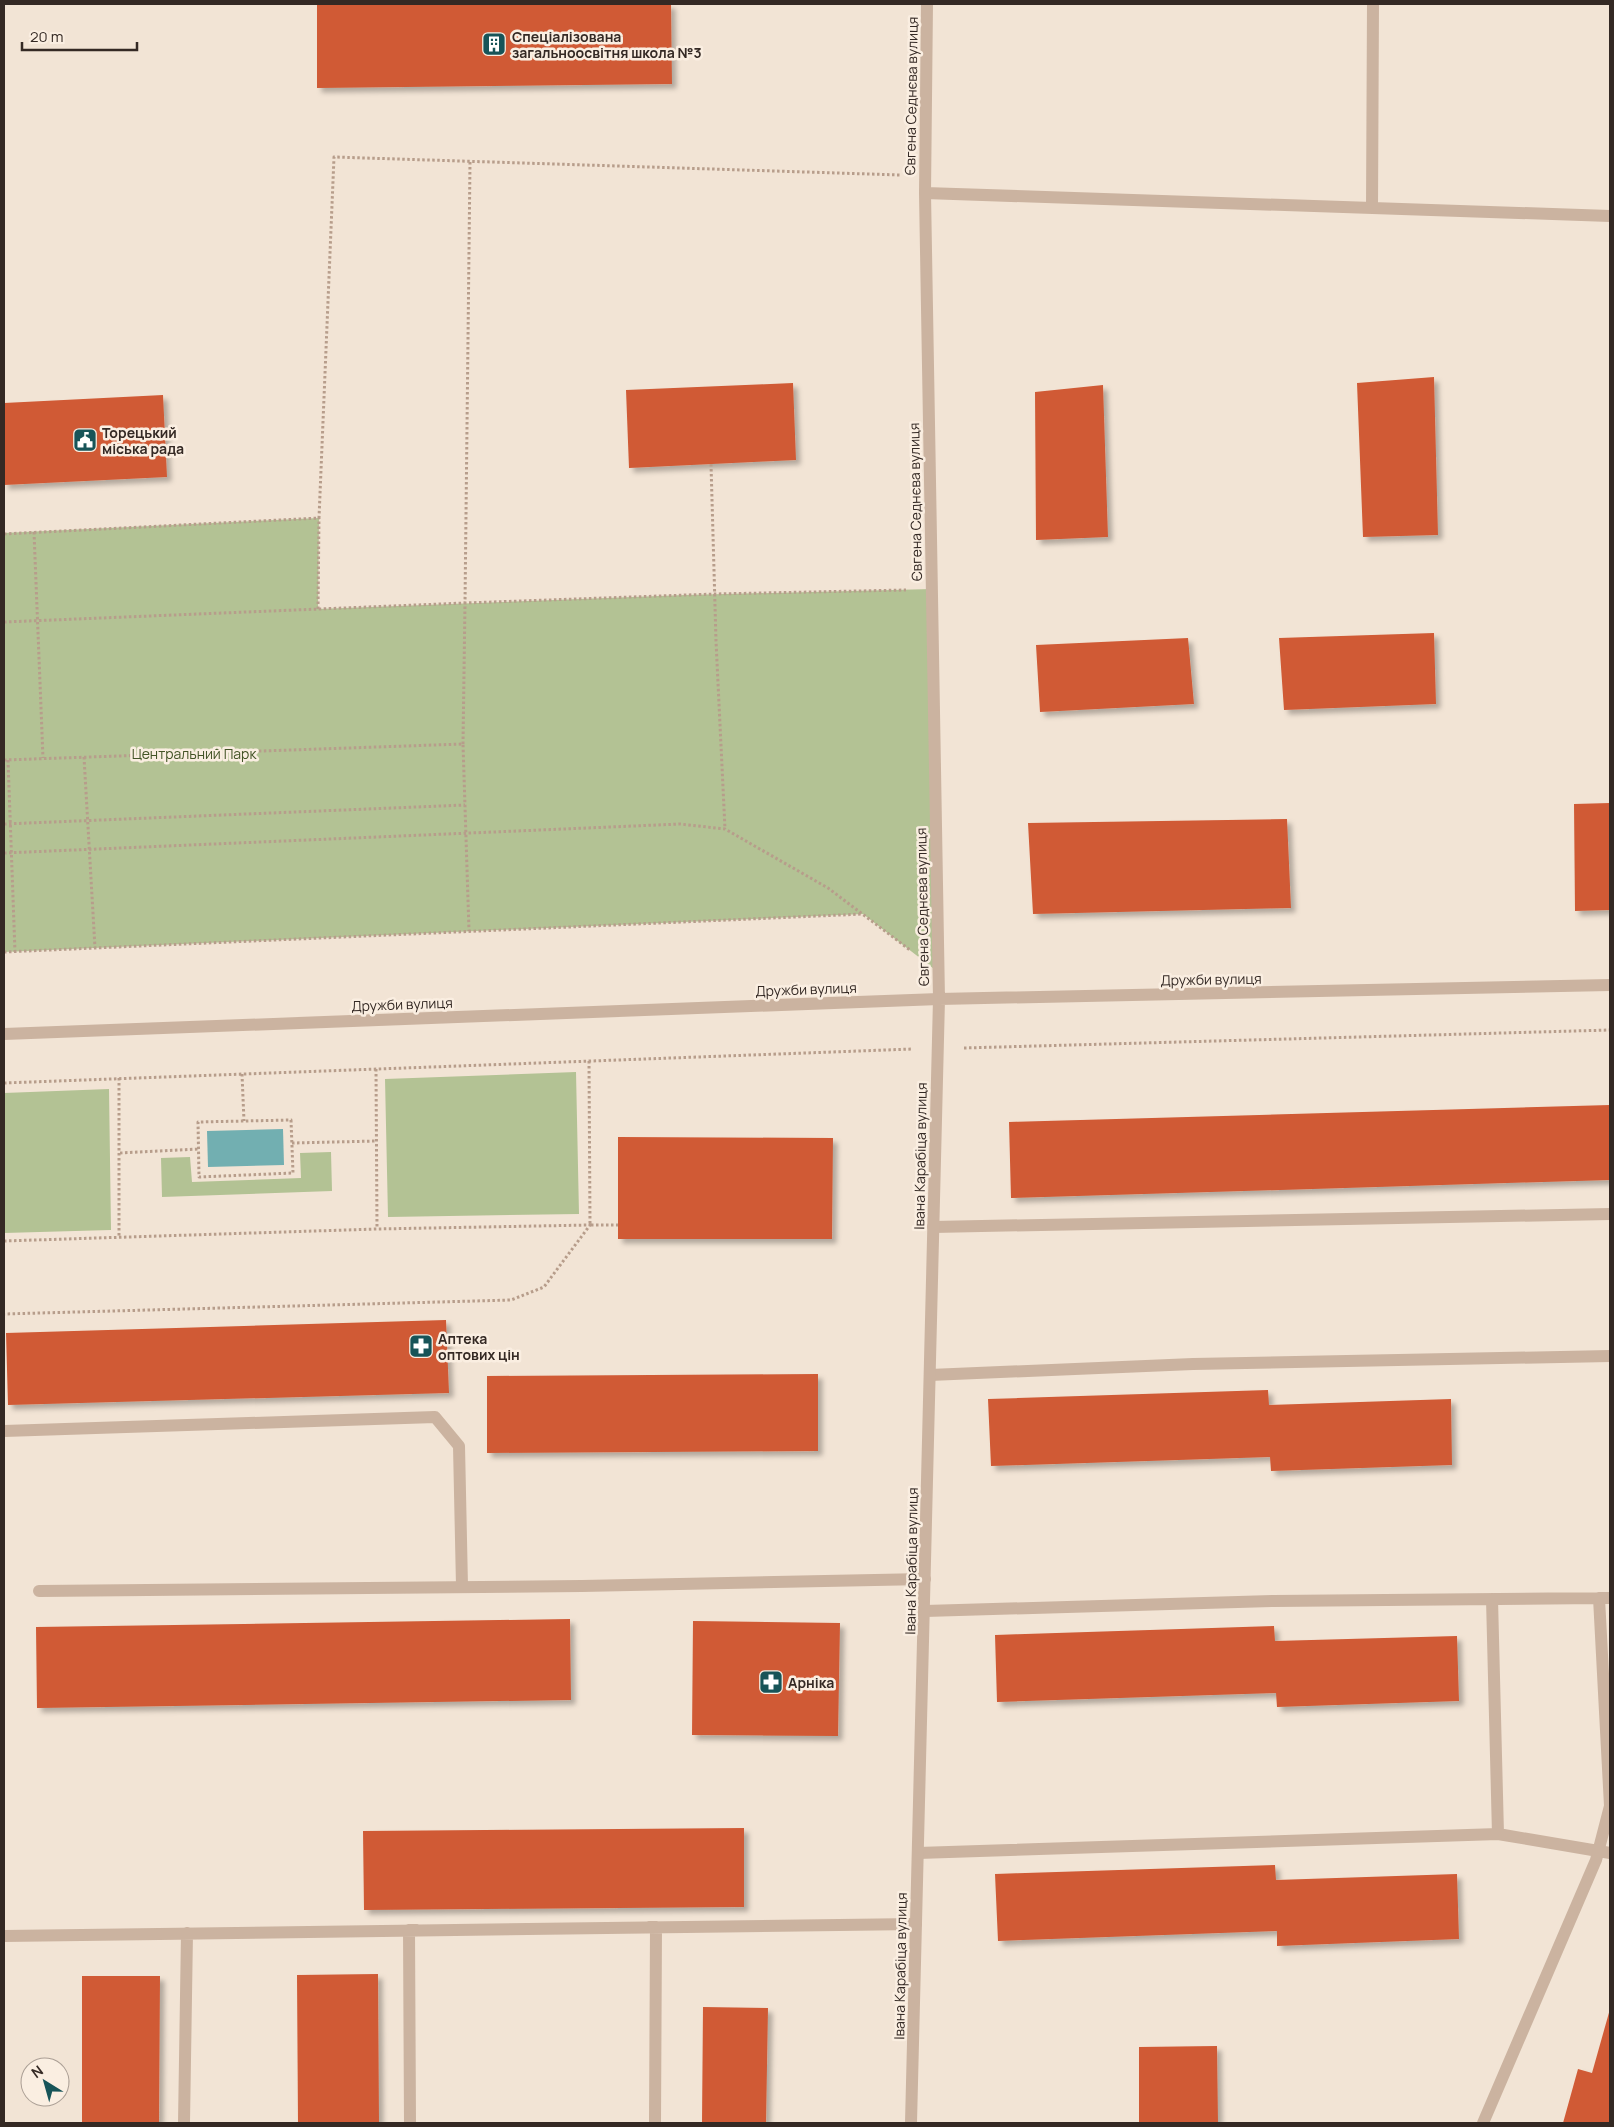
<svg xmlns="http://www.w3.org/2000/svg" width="1614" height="2127" font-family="Manrope,sans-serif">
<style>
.green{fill:#b3c294}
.water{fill:#72afb1}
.building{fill:#d05a35;filter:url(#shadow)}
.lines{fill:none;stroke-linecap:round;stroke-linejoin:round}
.path{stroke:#b79d8b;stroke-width:3;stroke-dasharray:2.5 2.5;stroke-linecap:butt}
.service{stroke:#cbb3a0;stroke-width:12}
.minor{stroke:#cbb3a0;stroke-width:12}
.labels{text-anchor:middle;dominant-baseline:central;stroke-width:5;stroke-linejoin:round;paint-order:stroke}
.poi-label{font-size:14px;font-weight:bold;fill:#342924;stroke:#faeee1;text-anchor:start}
.street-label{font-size:14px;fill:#342924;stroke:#faeee1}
.park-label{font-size:14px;fill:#435426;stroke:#faeee1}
</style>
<defs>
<filter id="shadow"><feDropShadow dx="4.5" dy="4.5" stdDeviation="2.5" flood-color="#0004"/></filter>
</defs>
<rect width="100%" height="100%" fill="#f2e4d5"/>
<!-- green -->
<path class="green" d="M319 518 318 609 685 595 932 589 938 972 863 914 4 952V533Z
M576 1072 579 1214 388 1217 385 1079Z
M109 1089 111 1230 4 1233V1093Z
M331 1152 332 1191 162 1197 161 1158 190 1157 192 1182 301 1178 300 1153Z"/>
<!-- water -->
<path class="water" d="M283 1129 284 1165 208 1167 207 1131Z"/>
<!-- building -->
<path class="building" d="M317 4H671L672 84 317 88Z
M1434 377 1438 535 1363 537 1357 383Z
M793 383 796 460 629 468 626 390Z
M1103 385 1108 537 1036 540 1035 392Z
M163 395 167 477 4 485V403Z
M1434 633 1436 704 1284 710 1279 638Z
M1188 638 1194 704 1040 712 1036 645Z
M1610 803V910L1575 911 1574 804Z
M1287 819 1291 908 1033 914 1028 823Z
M1610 1105V1180L1011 1198 1009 1122Z
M618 1137 833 1138 832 1239H618Z
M446 1320 449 1393 8 1405 6 1333Z
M818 1374V1451L487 1453V1376Z
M1268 1390 1269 1405 1451 1399 1452 1465 1271 1471 1270 1457 991 1466 988 1399Z
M570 1619 571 1700 37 1708 36 1627Z
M693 1621 840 1623 838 1736 692 1735Z
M1274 1626 1275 1641 1457 1636 1459 1701 1277 1707 1276 1693 997 1702 995 1635Z
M744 1828V1907L364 1910 363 1831Z
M1275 1865 1276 1880 1457 1874 1459 1939 1277 1946V1931L998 1941 995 1874Z
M378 1974 379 2123H298L297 1975Z
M82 1976H160L159 2123H82Z
M703 2007 768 2008 766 2123H702Z
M1610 2009V2123H1563L1578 2069 1592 2073Z
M1217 2046 1218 2123H1139V2047Z"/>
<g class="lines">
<!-- path -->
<path class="path" d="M711 464 716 641 725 829
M34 532 43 758
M4 534 319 518 334 157 900 175
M318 609 319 518
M4 622 465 603 470 162
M463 744 465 603 715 594 906 590
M84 757 95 948
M4 760 463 744 469 931
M8 760 15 952
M4 824 465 805
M4 853 680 824 725 829 828 888 910 950
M4 952 863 914
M964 1048 1610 1030
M589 1061 590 1225H618
M376 1069 377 1229
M242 1074 244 1121
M119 1078V1238
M4 1083 912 1049
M291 1120 293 1173 199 1177 198 1122Z
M292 1143 376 1141
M120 1153 199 1149
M4 1241 377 1229 590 1225 544 1287 511 1300 4 1314"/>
<!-- service -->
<path class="service" d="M933 1227 1610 1214
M930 1375 1193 1364 1610 1356
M4 1431 435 1417 459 1446 462 1586
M39 1591 582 1586 925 1579
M1492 1599 1498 1834
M925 1611 1274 1601 1599 1598
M918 1853 1498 1834 1610 1853
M649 1927H656L655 2123
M4 1936 916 1924
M184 2123 187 1933
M410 2123 409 1930H416
M1483 2123 1596 1860 1610 1806 1599 1598H1610"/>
<!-- minor -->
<path class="minor" d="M925 193 1610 216
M1372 208 1373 4
M4 1034 939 999 1610 985
M911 2123 939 999 925 193 927 4"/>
</g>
<!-- icons -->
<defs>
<g id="building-square" transform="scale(1.25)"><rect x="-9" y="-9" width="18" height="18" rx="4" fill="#175458" stroke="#faeee1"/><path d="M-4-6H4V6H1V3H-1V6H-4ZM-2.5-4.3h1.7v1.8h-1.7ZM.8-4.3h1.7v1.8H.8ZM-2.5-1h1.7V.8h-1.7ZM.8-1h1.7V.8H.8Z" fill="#fff"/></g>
<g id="civic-square" transform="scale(1.25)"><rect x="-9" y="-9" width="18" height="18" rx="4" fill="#175458" stroke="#faeee1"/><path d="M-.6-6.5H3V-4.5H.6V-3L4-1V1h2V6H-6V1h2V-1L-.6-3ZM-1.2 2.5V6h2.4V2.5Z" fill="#fff"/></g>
<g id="pharmacy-square" transform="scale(1.25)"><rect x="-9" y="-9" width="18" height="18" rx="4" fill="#175458" stroke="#faeee1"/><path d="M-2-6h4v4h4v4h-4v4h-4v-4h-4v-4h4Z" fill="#fff"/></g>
</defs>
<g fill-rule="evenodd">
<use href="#building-square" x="494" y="44"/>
<use href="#civic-square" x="85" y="440"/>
<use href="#pharmacy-square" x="421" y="1346"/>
<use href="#pharmacy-square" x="771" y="1682"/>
</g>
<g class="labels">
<!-- poi labels -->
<g class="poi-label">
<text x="512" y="36">Спеціалізована<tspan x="512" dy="16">загальноосвітня школа №3</tspan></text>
<text x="102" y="432">Торецький<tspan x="102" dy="16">міська рада</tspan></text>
<text x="438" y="1338">Аптека<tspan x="438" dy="16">оптових цін</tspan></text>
<text x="788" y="1682">Арніка</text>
</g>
<!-- street labels -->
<g class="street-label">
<text transform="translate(911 96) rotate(-89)">Євгена Седнєва вулиця</text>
<text transform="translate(915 502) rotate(-91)">Євгена Седнєва вулиця</text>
<text transform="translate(922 907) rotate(-91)">Євгена Седнєва вулиця</text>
<text transform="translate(1211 979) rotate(-1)">Дружби вулиця</text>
<text transform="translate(806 989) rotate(-2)">Дружби вулиця</text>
<text transform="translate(402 1004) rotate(-2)">Дружби вулиця</text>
<text transform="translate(920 1156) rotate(-89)">Івана Карабіца вулиця</text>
<text transform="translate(911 1561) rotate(-89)">Івана Карабіца вулиця</text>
<text transform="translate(900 1966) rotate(-89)">Івана Карабіца вулиця</text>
</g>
<!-- park labels -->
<g class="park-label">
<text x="194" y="753">Центральний Парк</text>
</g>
</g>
<!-- border -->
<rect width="1614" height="2127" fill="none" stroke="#342924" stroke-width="10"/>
<!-- north arrow -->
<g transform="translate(45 2082) rotate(323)"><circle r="24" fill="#faeee1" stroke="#ab9f95"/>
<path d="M0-4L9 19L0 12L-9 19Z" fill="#175458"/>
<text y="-8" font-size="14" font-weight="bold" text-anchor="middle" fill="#342924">N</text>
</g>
<!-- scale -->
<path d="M22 42v8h115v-8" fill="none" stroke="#342924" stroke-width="2.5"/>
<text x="30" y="42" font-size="15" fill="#342924" stroke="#faeee1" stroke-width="4" paint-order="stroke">20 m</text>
</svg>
